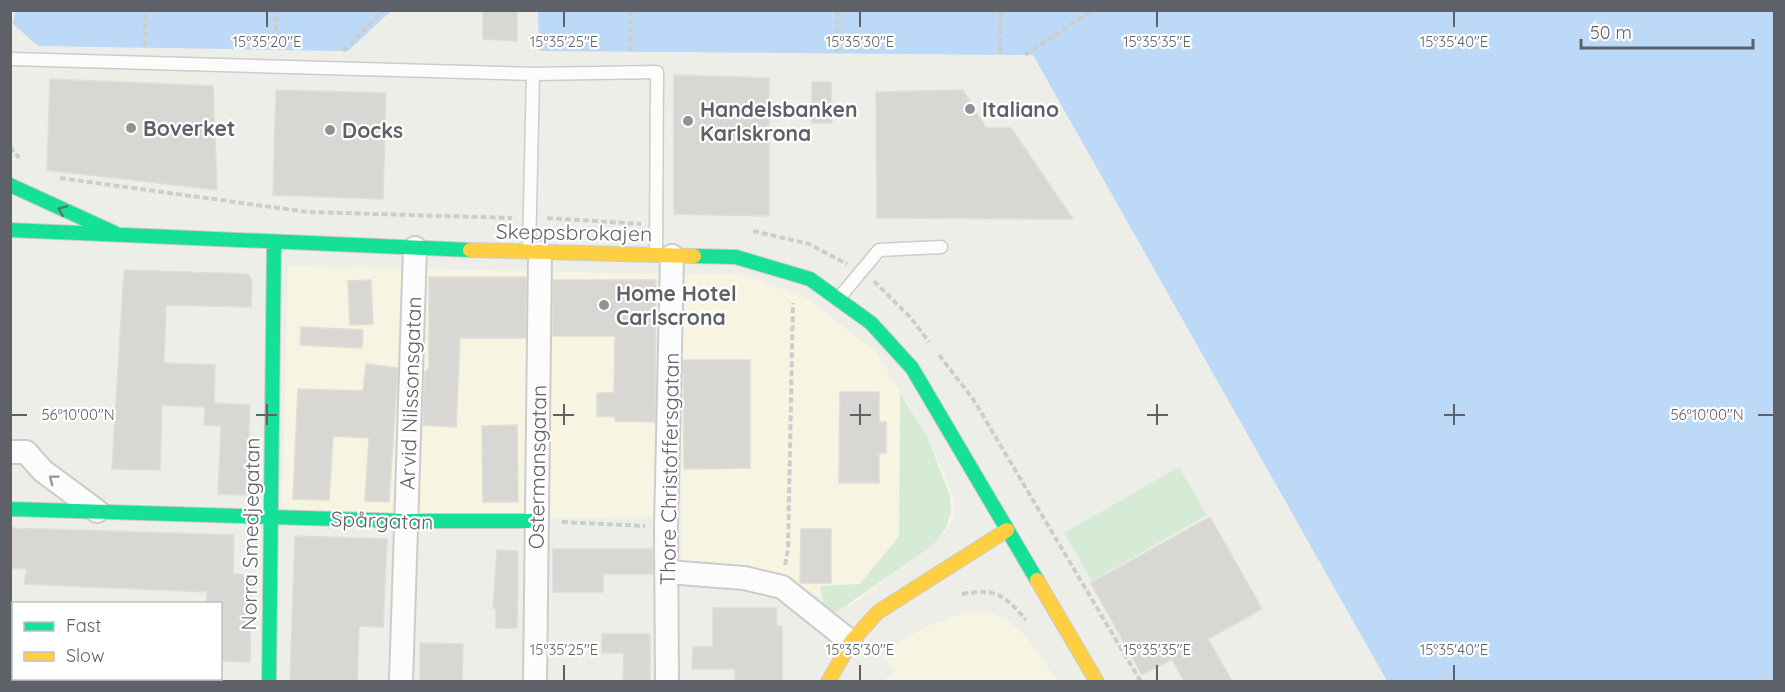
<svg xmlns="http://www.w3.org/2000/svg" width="1785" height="692" font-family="Quicksand,sans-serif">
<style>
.commercial{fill:#f7f5e2}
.green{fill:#d6ebd6}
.water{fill:#bdd9f8}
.building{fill:#d8d7d4;stroke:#deddd8;stroke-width:1.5}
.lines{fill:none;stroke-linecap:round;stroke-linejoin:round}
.lane-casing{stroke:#cbcccb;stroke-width:15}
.street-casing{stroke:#cbcccb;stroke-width:26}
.fast-casing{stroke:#cbcccb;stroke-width:16}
.slow-casing{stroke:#cbcccb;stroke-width:16}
.path{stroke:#cacfcc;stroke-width:4;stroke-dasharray:6 3;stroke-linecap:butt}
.lane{stroke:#fcfcfc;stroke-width:12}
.street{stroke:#fcfcfc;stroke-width:22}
.fast{stroke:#16e098;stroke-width:14}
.slow{stroke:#ffcf43;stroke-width:14}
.oneway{stroke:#507a72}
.oneway2{stroke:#95979c}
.ticks{fill:none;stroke:#5e6168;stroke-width:2}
.poi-dot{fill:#909295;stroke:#fff;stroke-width:2}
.labels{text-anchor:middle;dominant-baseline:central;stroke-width:4.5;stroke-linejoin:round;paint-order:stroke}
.poi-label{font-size:21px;font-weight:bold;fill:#5e6168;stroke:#fff;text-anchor:start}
.street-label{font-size:21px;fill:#5e6168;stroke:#fff}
.ticks-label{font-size:15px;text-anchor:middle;fill:#5e6168;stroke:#fff;stroke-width:4.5;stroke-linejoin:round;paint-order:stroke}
</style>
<rect width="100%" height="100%" fill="#eeeee9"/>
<!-- commercial -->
<path class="commercial" d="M288 266 659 274 655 517 282 520Z
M683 274H740L805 297 876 352 928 438 954 498 955 514 946 532 852 605H837L769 572 681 565Z
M966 612H988L1007 619 1029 640 1057 681H883L896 670 884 657 900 642 923 628Z"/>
<!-- green -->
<path class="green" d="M900 393 928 438 950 496 951 512 946 528 933 545 835 613 825 614 820 586 860 584 899 536Z
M1179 467 1207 515 1092 581 1064 533Z"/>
<!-- water -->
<path class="water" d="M15 10H391V11L348 51H342L38 46 13 24Z
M538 11H1774V681H1387L1033 55 539 51Z"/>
<!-- building -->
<path class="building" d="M483 10H517V41L483 39Z
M674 75 769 78V216L674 214Z
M50 79 213 86 217 190 47 170Z
M812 82H831L832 123H811Z
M276 90 386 93 383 199 273 195Z
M963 90 986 128H1011L1073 219 877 218 876 92Z
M124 270 248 274 252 281 251 307 166 305 164 363 215 365 214 403 250 405 246 495 218 494 221 426 204 425 205 407 162 405 160 470 112 469Z
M429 277H526V338H460L456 427 423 425 425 372 429 368Z
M371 280 373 324 350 325 348 281Z
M553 280H656L655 422 615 421V417L597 416V393H614L615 336H553Z
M301 327 363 330 362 348 300 345Z
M683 360H750V468L684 469Z
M366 364 398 368 389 502 365 501 369 438 333 436 329 500 293 499 298 389 363 391Z
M840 392H879V422H886V453H879V483H839Z
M517 425 518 502H483L482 426Z
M1210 517 1262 609 1208 639 1232 681H1184L1172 659 1142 675 1091 583Z
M10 528 234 535 233 574 251 575 250 662 220 661V603H206L207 592 24 584 27 569 10 568Z
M801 529H831V583H800Z
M295 536 387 539 383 627 359 626 357 681H290Z
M553 549H653V574H603V592H553Z
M497 550 518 551 517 628H496V608H493Z
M713 608H776L777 626H782V681H735V669H692L693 647H713Z
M602 634H650V681H623L624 653H602Z
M420 643 463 644 462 681H420Z"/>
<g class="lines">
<!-- lane casing -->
<g class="lane-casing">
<path id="lane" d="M12 59 533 74 529 252
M533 74 657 72 656 254
M839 298 879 250 941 247"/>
</g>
<!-- street casing -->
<g class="street-casing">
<path id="street" d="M10 452H26L43 471 97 511
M668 572 744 578 782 587 851 642
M401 682 415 248
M535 682 540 253
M667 682 666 527 672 256"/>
</g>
<!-- fast casing -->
<g class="fast-casing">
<path id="fast" d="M10 185 115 233
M10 230 470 250
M694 256 736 257 810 279 871 323 912 368 1037 580
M10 509 405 521H537
M269 682 274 243"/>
</g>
<!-- slow casing -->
<g class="slow-casing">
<path id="slow" d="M470 250 694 256
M1037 580 1097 682
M828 682 851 642 878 612 1007 530"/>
</g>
<!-- path -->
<path class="path" d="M145 47V10
M276 49V10
M343 51 384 10
M630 51 631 10
M837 52V10
M1000 53 1001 10
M1025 55 1093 10
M10 147 19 158
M60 178 308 212 512 218
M547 218 641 224
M753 231 809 244 847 264
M874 281 911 318 929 342
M939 355 973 399 1141 682
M562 522 645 526
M785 565 788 549 793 303
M962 594C997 588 1004 595 1026 620"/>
<!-- lane -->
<use href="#lane" class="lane"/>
<!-- street -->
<use href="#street" class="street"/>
<!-- fast -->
<use href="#fast" class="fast"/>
<!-- slow -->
<use href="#slow" class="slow"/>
</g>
<!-- one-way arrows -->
<defs><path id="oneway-chevron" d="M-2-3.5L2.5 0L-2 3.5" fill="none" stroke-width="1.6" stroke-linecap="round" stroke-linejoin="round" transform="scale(1.5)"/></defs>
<use class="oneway" href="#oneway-chevron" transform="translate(62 210) rotate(-157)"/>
<use class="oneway2" href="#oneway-chevron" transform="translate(53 479) rotate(-143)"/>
<!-- ticks -->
<path class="ticks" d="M267 12V27M564 12V27M860 12V27M1157 12V27M1454 12V27M267 404V425M564 404V425M860 404V425M1157 404V425M1454 404V425M12 415H27M256 415H277M553 415H574M850 415H871M1147 415H1168M1444 415H1465M1758 415H1773M564 665V680M860 665V680M1157 665V680M1454 665V680"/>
<!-- markers -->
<g class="poi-dot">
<circle cx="970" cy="109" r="6"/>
<circle cx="688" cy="121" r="6"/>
<circle cx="131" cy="128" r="6"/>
<circle cx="330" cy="130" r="6"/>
<circle cx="604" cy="305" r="6"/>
</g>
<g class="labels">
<!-- poi labels -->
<g class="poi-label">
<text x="700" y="109">Handelsbanken<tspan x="700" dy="24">Karlskrona</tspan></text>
<text x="982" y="109">Italiano</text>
<text x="143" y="128">Boverket</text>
<text x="342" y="130">Docks</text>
<text x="616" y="293">Home Hotel<tspan x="616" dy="24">Carlscrona</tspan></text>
</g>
<!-- street labels -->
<g class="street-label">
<text transform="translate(574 232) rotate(1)">Skeppsbrokajen</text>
<text transform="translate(410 393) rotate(-88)">Arvid Nilssonsgatan</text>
<text transform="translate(537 467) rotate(-89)">Ostermansgatan</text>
<text transform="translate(669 469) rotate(-89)">Thore Christoffersgatan</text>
<text transform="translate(382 520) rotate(2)">Spårgatan</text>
<text transform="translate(250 534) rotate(-89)">Norra Smedjegatan</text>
</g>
</g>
<g class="ticks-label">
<text x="267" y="47">15°35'20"E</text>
<text x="564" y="47">15°35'25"E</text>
<text x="860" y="47">15°35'30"E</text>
<text x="1157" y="47">15°35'35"E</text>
<text x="1454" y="47">15°35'40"E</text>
<text x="78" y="420">56°10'00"N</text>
<text x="1707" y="420">56°10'00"N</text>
<text x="564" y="655">15°35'25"E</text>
<text x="860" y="655">15°35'30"E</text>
<text x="1157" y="655">15°35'35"E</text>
<text x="1454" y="655">15°35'40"E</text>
</g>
<!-- border -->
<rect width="1785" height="692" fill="none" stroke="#5e6168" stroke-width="24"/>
<!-- legend -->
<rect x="12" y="602" width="210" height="78" fill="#ffffff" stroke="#bfc0c3" stroke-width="1.5"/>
<rect x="24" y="622" width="30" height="9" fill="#16e098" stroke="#bfc0c3" stroke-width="1.5"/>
<text x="66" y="632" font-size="18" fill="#5e6168">Fast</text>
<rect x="24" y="652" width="30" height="9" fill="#ffcf43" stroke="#bfc0c3" stroke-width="1.5"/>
<text x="66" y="662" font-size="18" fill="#5e6168">Slow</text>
<!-- scale -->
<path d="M1581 39v9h172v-9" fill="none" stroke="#5e6168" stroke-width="3"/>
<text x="1590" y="39" font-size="18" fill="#5e6168" stroke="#ffffff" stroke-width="4.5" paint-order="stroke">50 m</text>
</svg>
